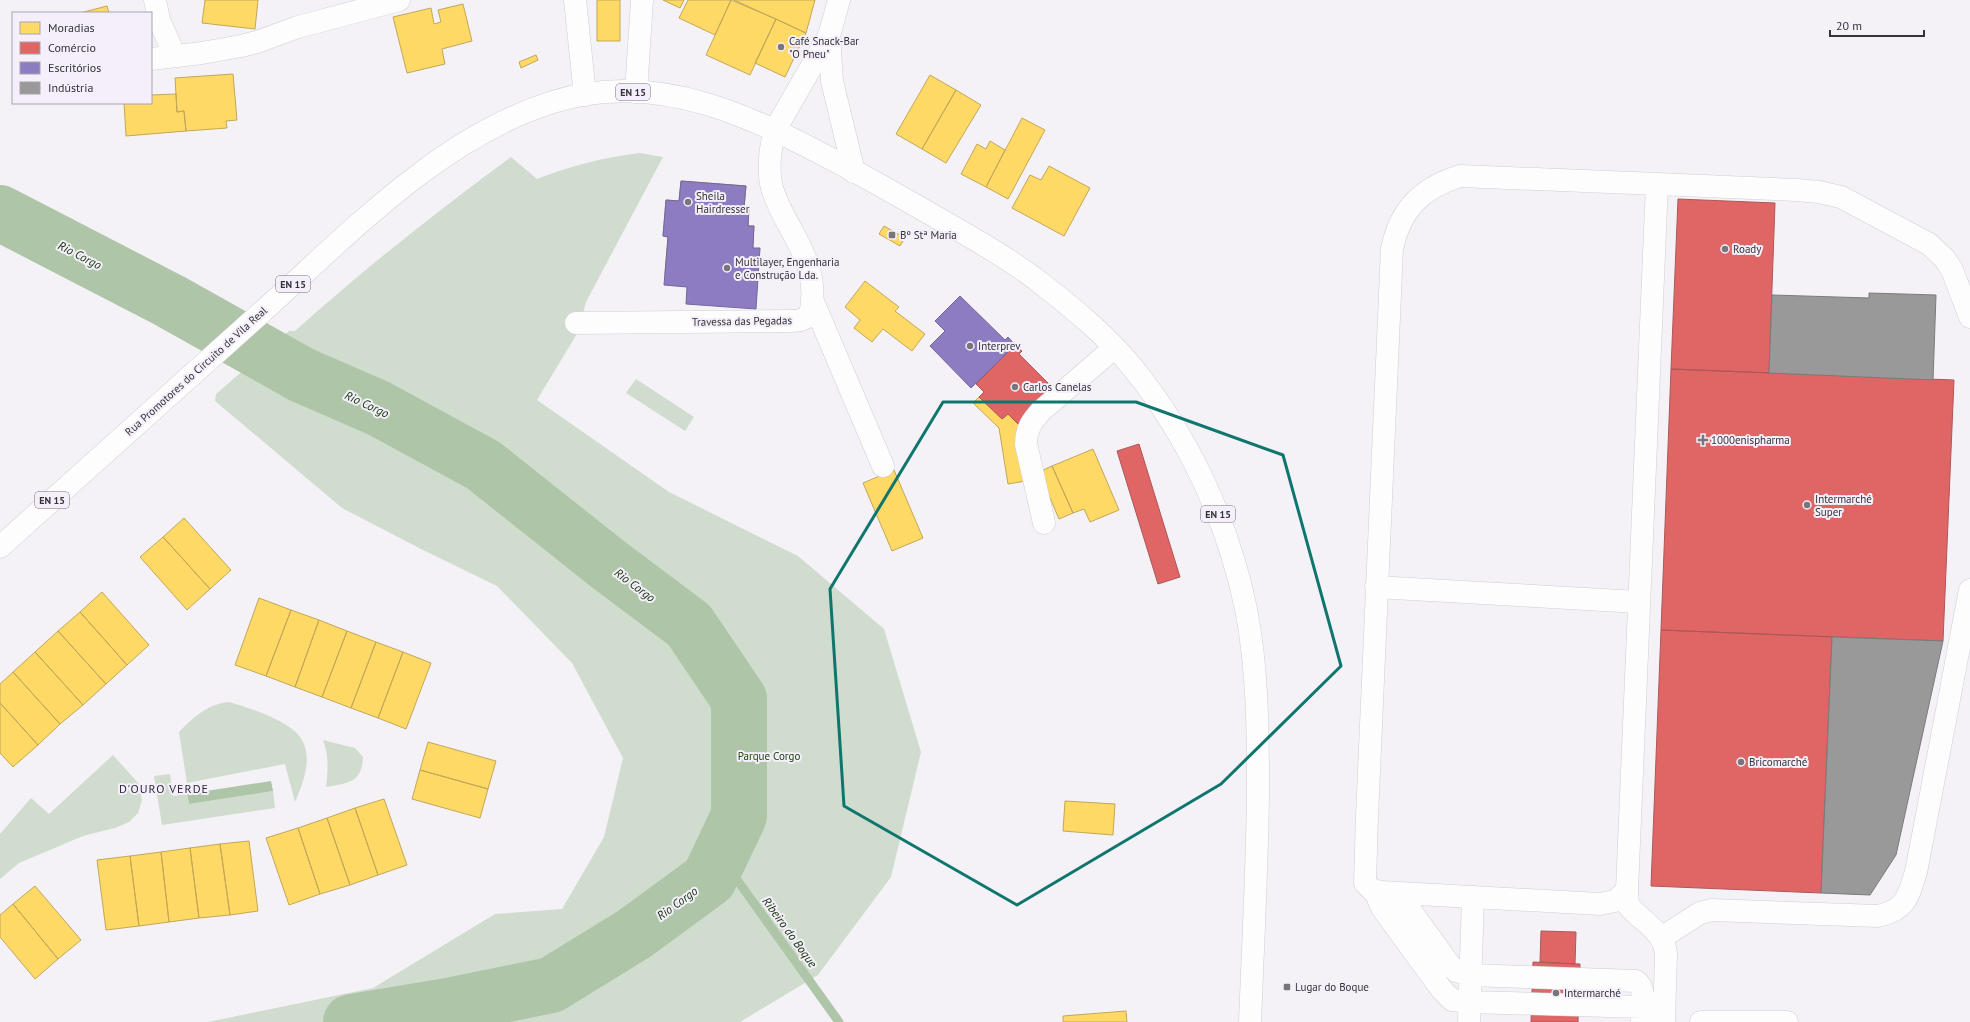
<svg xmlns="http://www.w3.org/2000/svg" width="1970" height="1022" font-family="'PT Sans',sans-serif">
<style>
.green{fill:#d0dccd}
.water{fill:#aec5a8}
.homes{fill:#ffd966;stroke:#c2a758}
.shops{fill:#e06666;stroke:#ad5758}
.offices{fill:#8e7cc3;stroke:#736699}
.industry{fill:#999;stroke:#7b7a7c}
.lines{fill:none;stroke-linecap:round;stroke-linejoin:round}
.stream{stroke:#aec5a8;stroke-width:9}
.river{stroke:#aec5a8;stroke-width:56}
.minor-casing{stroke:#cfced2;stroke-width:23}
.major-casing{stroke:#cfced2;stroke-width:23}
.minor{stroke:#fdfdfe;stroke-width:22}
.major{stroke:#fdfdfe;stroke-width:22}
.marked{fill:none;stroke:#0f766e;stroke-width:3;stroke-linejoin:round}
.poi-dot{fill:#78767a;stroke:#f4effa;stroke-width:1.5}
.labels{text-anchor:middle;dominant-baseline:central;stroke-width:4;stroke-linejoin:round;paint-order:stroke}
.shield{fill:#f4effa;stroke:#6e6b72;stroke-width:1}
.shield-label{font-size:10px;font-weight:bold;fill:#353337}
.poi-label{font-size:11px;fill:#353337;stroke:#f4effa;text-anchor:start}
.street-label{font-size:11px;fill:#353337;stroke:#f4effa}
.park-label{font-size:11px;fill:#1b4709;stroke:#f4effa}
.water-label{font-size:12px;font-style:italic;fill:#113305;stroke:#f4effa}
.neighbourhood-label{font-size:12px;letter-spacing:1px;fill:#2e2b33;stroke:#f4effa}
</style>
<rect width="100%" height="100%" fill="#f4f2f7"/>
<!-- green -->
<path class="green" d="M640 153 663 157 586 302 578 332 537 400 669 492 798 556 884 629 921 752 891 877 818 975 740 1022H208L373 988 495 914 562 909 604 837 623 758 572 663 497 586 423 550 342 508 215 401 216 394 289 331H295C364 269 436 212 511 157L537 179C571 166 604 157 640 153Z
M636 379 694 417 685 431 626 393Z
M229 702C249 708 288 720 300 737 314 756 303 784 295 802L285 764 187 783 179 732C194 717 207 704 229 702Z
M323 740 355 748 363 757C362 783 348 783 326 787 328 771 329 755 323 740Z
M113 755 139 784 142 800 138 813 129 822 115 828 83 836 19 863 0 879V834L31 798 49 814Z
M170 774 173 796 187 794 189 804 273 791 275 808 162 825 154 776Z"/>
<!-- water -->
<path class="water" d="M271 781 273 791 189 804 187 794Z"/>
<!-- homes -->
<path class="homes" d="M205 0H258L255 29 202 23Z
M597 0H620V41H597Z
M663 0H684L680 8Z
M688 0H731L715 35 679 18Z
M731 0 776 19 750 75 706 55Z
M734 0H815L806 33Z
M463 4 472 41 442 49 445 64 407 73 393 17 431 8 434 24 441 22 438 10Z
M107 6 109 13H80Z
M776 19 806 33 785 77 755 63Z
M536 55 538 60 521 68 519 62Z
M233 74 237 120 226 121 227 128 186 131 184 111 177 112 175 78Z
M930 75 956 90 922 149 896 134Z
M956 90 981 105 946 163 922 149Z
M176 94 177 112 184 111 186 131 126 136 124 103H151V95Z
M1022 118 1045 130 1008 199 986 187Z
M990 141 1005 150 986 187 961 174 977 144 986 149Z
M1049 166 1090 188 1064 236 1012 208 1030 175 1041 180Z
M681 181 746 186 744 208H749L748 226H754L750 280 665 274 668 237 663 236 666 200 679 201Z
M884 226 905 238 900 246 879 234Z
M865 281 899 307 895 311 925 334 912 351 883 329 872 342 854 328 860 320 845 307Z
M979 397 1002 419 1008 414 1020 426 1017 428 1026 481 1008 484 999 428 973 403Z
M1093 449 1119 510 1090 522 1084 509 1073 513 1052 466Z
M1052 466 1073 513 1059 519 1039 472Z
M894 470 923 538 892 551 863 483Z
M184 518 231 570 210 589 163 537Z
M163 537 210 589 187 610 140 557Z
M102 592 149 645 127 665 80 612Z
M259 598 291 610 266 676 235 665Z
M291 610 319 620 295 687 266 676Z
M80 612 127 665 106 684 58 631Z
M319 620 347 631 322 697 295 687Z
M58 631 106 684 83 705 35 652Z
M347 631 376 642 351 708 322 697Z
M376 642 403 652 378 718 351 708Z
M35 652 83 705 60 724 13 672Z
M403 652 431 663 406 729 378 718Z
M13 672 60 724 38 745 0 703V684Z
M0 703 38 745 13 767 0 753Z
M428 742 496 761 488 789 420 770Z
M420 770 488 789 480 818 412 799Z
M384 799 407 865 378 875 355 808Z
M1065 801 1115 804 1113 835 1063 831Z
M355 808 378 875 350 885 327 818Z
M327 818 350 885 320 894 298 828Z
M298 828 320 894 289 905 266 838Z
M249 841 258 911 230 915 220 844Z
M220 844 230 915 199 918 190 848Z
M190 848 199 918 169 922 161 852Z
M161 852 169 922 139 926 130 856Z
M130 856 139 926 106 930 97 860Z
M35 886 81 940 58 959 13 904Z
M13 904 58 959 35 979 0 937V915Z
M1126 1011 1127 1022H1063V1016Z"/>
<!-- shops -->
<path class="shops" d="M1678 199 1775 203 1769 373 1671 369Z
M1015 345 1022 351 1019 354 1055 390 1020 426 1008 414 1002 419 979 397 984 392 976 384Z
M1671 369 1954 380 1943 641 1661 630Z
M1139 444 1180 577 1158 584 1117 451Z
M1661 630 1832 637 1821 893 1651 886Z
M1541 931 1576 932 1575 964 1540 962Z
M1533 962 1580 964 1578 1022H1531Z"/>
<!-- offices -->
<path class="offices" d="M681 181 746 186 744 208H749L748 226H754L753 248H760L756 309 686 304 687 287 664 285 668 237 663 236 666 200 679 201Z
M960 296 1005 340 1008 337 1015 345 971 388 930 346 945 331 935 321Z"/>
<!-- industry -->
<path class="industry" d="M1869 293 1936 295 1933 380 1769 373 1772 295 1869 298Z
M1832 637 1943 641 1896 855 1870 895 1821 893Z"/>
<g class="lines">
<!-- stream -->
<path class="stream" d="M720 856 839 1022"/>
<!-- river -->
<path class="river" d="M0 213 170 301 302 375 378 408 483 465 609 565 689 625 739 699V816L709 879 634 934 551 985 453 1005 351 1022"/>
<!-- minor casing -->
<g class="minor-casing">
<path id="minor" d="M155 0 159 20 175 56
M575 0 585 95
M829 36 832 81 854 172
M151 59 202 53 241 46 257 42 298 27 399 0
M636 92 642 0
M1657 184 1797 190 1819 192 1841 197 1929 244 1945 259 1952 270 1970 317
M812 299 883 466
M576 323 792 321C797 321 803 320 807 317 816 309 812 277 808 266 800 239 780 216 772 188 767 169 770 149 775 130L829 36 839 0
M1044 523 1026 444C1026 429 1032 421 1041 411L1114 348
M1376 587 1639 602
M1627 890 1615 901 1600 904 1382 892 1372 890 1365 883 1367 816 1392 249C1400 209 1422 188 1460 176L1657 184 1627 890 1628 905C1641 922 1664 930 1666 954L1664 1022
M1375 891 1382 908 1442 990 1452 1000 1470 1002 1642 1007
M1398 893 1449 964 1456 971 1470 975 1636 981C1647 988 1642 1009 1642 1021
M1661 938 1700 913 1712 910 1878 916C1906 910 1908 897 1916 872L1970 590
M1469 1022 1473 897
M1701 1022H1787"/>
</g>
<!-- major casing -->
<g class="major-casing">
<path id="major" d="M0 547C87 469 174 391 262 312 348 235 440 137 553 102 662 67 762 122 856 172 889 190 922 209 955 228 985 245 1014 262 1042 284 1074 309 1107 336 1133 368 1189 437 1228 522 1246 609 1258 670 1258 733 1258 795 1257 870 1253 946 1250 1022"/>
</g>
<!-- minor -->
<use href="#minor" class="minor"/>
<!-- major -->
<use href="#major" class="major"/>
</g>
<!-- marked area -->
<path class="marked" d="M943 402H1136L1283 455 1341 666 1221 784 1017 905 844 806 830 589Z"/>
<!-- markers -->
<g class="poi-dot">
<circle cx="781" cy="47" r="4"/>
<circle cx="688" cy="202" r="4"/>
<rect x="888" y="231" width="8" height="8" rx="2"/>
<circle cx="1725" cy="249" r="4"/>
<circle cx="727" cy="268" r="4"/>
<circle cx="970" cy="346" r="4"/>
<circle cx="1015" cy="387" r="4"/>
<path d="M1701 434h4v4h4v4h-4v4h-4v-4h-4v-4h4z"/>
<circle cx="1807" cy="505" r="4"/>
<circle cx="1741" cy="762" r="4"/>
<rect x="1283" y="983" width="8" height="8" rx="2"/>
<circle cx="1556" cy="993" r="4"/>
</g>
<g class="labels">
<!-- shield labels -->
<g class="shield">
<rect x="616" y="84" width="34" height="16" rx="3"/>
<rect x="276" y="276" width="34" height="16" rx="3"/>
<rect x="35" y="492" width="34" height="16" rx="3"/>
<rect x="1201" y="506" width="34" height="16" rx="3"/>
</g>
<g class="shield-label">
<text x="633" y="92">EN 15</text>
<text x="293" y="284">EN 15</text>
<text x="52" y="500">EN 15</text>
<text x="1218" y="514">EN 15</text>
</g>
<!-- poi labels -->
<g class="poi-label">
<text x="789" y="41">Café Snack-Bar<tspan x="789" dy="13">"O Pneu"</tspan></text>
<text x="696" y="196">Sheila<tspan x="696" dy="13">Hairdresser</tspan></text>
<text x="900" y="235">Bº Stª Maria</text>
<text x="1733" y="249">Roady</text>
<text x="735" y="262">Multilayer, Engenharia<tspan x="735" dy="13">e Construção Lda.</tspan></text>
<text x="978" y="346">Interprev</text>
<text x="1023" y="387">Carlos Canelas</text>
<text x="1711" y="440">1000enispharma</text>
<text x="1815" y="499">Intermarché<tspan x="1815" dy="13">Super</tspan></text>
<text x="1749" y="762">Bricomarché</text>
<text x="1295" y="987">Lugar do Boque</text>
<text x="1564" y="993">Intermarché</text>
</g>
<!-- street labels -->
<g class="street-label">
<text transform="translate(742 321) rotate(-1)">Travessa das Pegadas</text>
<text transform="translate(196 371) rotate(-42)">Rua Promotores do Circuito de Vila Real</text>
</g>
<!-- park labels -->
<g class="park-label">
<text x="769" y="756">Parque Corgo</text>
</g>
<!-- water labels -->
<g class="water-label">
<text transform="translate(80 255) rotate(27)">Rio Corgo</text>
<text transform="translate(367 404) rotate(25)">Rio Corgo</text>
<text transform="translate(635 585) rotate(37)">Rio Corgo</text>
<text transform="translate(677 903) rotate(-36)">Rio Corgo</text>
<text transform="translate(790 932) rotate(54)">Ribeiro do Boque</text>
</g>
<!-- neighbourhood labels -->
<g class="neighbourhood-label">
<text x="164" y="788">D'OURO VERDE</text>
</g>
</g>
<!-- legend -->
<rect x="12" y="12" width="140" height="92" fill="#f4effa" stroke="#a8a4ac"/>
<rect x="20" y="22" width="20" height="12" fill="#ffd966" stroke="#a8a4ac"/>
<text x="48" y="32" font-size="12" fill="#353337">Moradias</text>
<rect x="20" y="42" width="20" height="12" fill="#e06666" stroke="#a8a4ac"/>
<text x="48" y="52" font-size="12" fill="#353337">Comércio</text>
<rect x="20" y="62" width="20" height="12" fill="#8e7cc3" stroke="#a8a4ac"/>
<text x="48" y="72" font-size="12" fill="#353337">Escritórios</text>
<rect x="20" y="82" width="20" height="12" fill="#999999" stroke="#a8a4ac"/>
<text x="48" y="92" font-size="12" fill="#353337">Indústria</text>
<!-- scale -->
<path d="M1830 30v6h94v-6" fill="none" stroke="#353337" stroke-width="2"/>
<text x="1836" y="30" font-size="12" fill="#353337" stroke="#f4effa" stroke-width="3" paint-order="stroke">20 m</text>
</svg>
